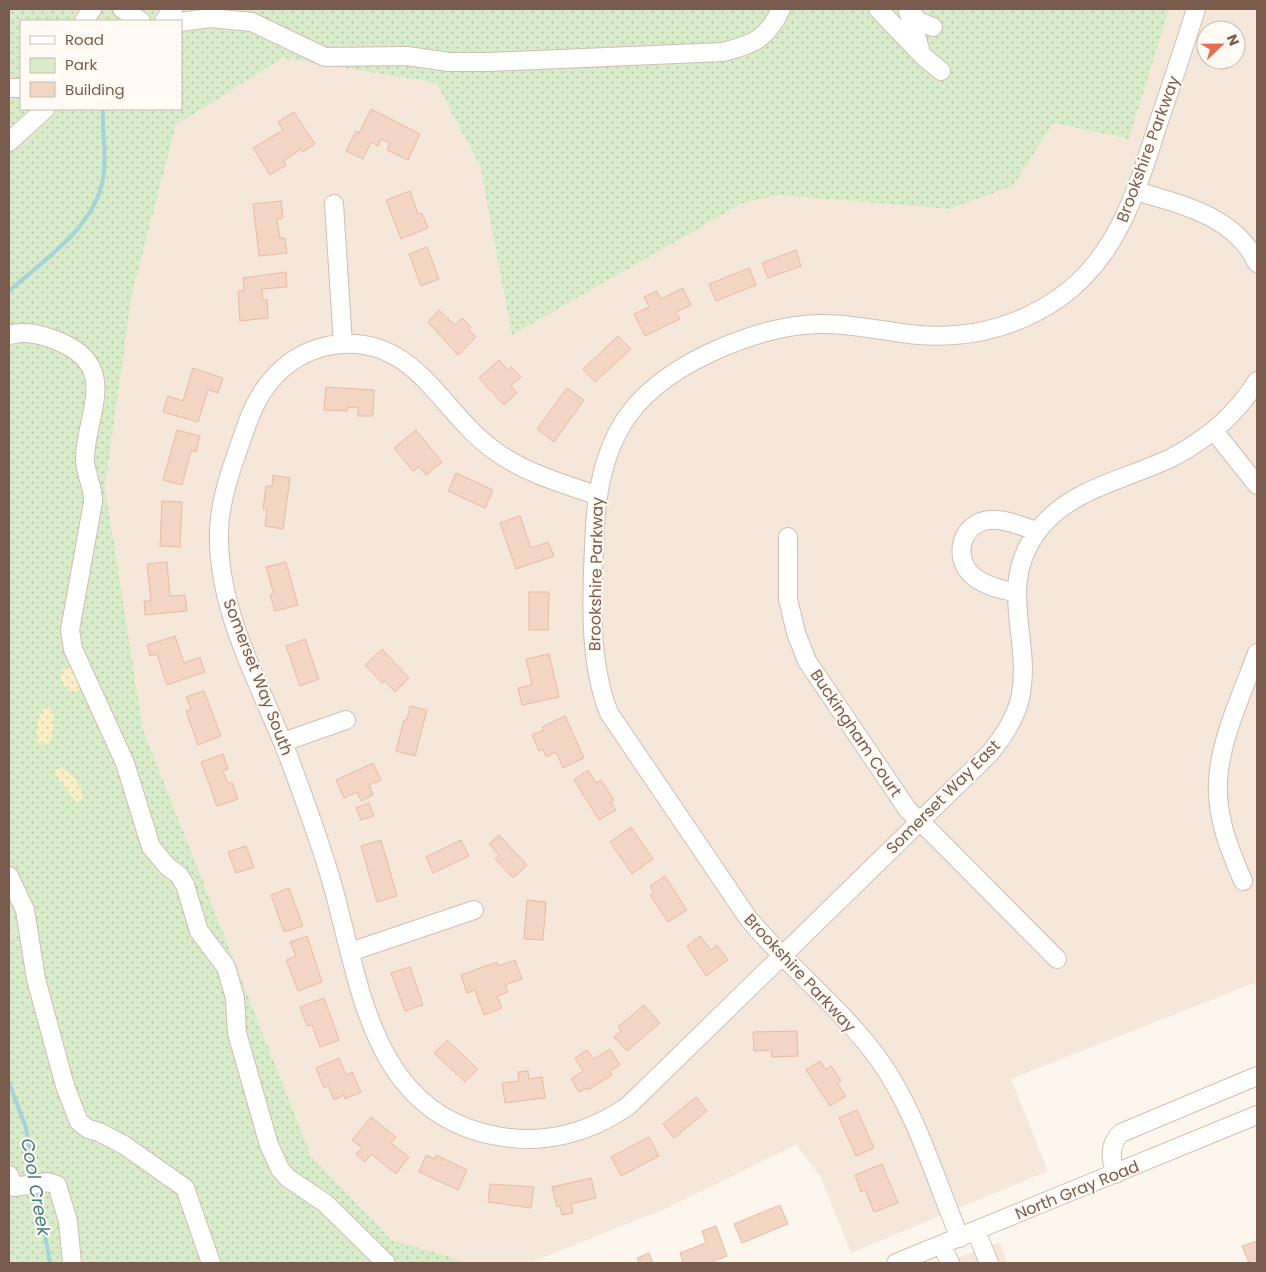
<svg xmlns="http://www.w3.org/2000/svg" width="1266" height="1272" font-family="Poppins,sans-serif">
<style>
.residential{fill:#f5e8da;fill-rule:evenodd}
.green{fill:url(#green-dots);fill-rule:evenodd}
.forest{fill:url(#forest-crowns)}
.sand{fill:url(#sand-dots)}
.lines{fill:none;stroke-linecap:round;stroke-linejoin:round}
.stream{stroke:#a5d3da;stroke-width:4}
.building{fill:#f3d5c3;stroke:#e6bba3}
.minor-casing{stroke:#d1beb0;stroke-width:20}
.minor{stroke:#fff;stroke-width:18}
.labels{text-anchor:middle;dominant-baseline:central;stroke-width:4;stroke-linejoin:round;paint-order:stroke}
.street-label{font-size:16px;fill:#7a5c4d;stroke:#fffaf3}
.water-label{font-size:18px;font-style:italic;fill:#437c86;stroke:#fffaf3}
</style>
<defs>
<pattern id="green-dots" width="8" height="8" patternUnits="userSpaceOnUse" patternTransform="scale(1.25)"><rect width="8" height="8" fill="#d8ecc9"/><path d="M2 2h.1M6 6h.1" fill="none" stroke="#b4c2a5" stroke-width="1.8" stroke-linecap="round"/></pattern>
<pattern id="forest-crowns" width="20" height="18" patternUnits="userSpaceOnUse" patternTransform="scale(1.25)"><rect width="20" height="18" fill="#d8ecc9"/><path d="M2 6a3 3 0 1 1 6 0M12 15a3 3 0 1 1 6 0" fill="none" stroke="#b4c2a5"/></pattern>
<pattern id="sand-dots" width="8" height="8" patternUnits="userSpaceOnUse" patternTransform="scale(1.25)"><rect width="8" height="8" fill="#fcefc7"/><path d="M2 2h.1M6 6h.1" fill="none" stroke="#d1c5a4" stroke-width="1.8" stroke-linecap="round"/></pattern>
</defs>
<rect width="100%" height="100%" fill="#fdf6ec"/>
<!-- residential -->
<path class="residential" d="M1169 9H1257V982L1011 1079 1048 1171 851 1253 820 1176 796 1145 667 1208 529 1263H462L460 1260 392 1240 311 1156 143 729 105 487 132 294 176 125 283 58 436 83 480 166 512 334 743 203 779 195 949 209 1013 186 1052 123 1129 139ZM1206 30H1236V60H1206Z
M999 1242 1008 1263H944Z"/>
<!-- green -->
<path class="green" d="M9 9H1169L1129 139 1053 123 1013 186 949 209 779 195 743 203 512 335 480 166 436 83 283 58 176 125 132 294 105 487 143 729 311 1156 392 1240 461 1260 462 1263H9V939L29 931 9 888ZM21 21H181V109H21Z"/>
<!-- forest -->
<path class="forest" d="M9 888 29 931 9 939Z"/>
<!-- sand -->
<path class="sand" d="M67 667 73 668 83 687 76 692C65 691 60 682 61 672Z
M48 706 54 714C53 725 56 742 42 745L37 740C37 728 37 713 48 706Z
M57 768C69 767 83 786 83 798L78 803C74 801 62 781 55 774Z"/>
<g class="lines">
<!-- stream -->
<path class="stream" d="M9 291C43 261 96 226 103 178 107 156 102 131 103 109
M9 1083 26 1128 35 1179
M37 1189 50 1263"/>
</g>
<!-- building -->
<path class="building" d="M371 109 420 134 408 160 387 150 390 143 381 139 378 146 371 142 363 159 346 151 356 131 359 133Z
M294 112 315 144 303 152 301 149 284 161 286 165 270 175 253 148 283 130 278 122Z
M410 191 418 214 422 213 428 228 401 239 386 200Z
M281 201 283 218 277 219 280 238H285L287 253 259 256 253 204Z
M427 247 439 279 421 286 409 254Z
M796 250 801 266 768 278 762 263Z
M749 268 756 285 716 301 709 284Z
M286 272 287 287 262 289 263 300H267L268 318 240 321 238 291H244L243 278Z
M683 288 691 305 676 312 680 319 645 336 634 314 649 307 644 297 657 291 661 299Z
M439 310 455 325 462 318 471 327 469 330 476 337 458 355 428 322Z
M618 336 631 349 595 382 583 369Z
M499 360 508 370 511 367 521 377 511 386 517 393 504 405 479 378Z
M193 368 223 378 218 393 208 390 198 422 163 412 168 396 183 401Z
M326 387 374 390 373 416H358V408L348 407 347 411 324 410Z
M567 388 584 400 554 442 537 429Z
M177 430 200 436 196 452 191 451 182 485 163 480Z
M416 430 442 462 426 475 419 467 413 471 394 448Z
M456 473 493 490 485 508 448 491Z
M273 475 290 478 283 529 265 526 267 509H263L266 486H272Z
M162 501 182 502 180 547 160 546Z
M520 516 531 548 548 542 554 556 516 569 500 523Z
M167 562 170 596 185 595 187 611 145 615 144 601H151L147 564Z
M286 562 298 605 275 611 270 595 274 594 266 567Z
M529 592H549L548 630H529Z
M175 636 184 663 200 657 205 672 167 685 157 654 150 656 147 645Z
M305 639 319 679 300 686 286 646Z
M382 649 409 678 395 692 385 681 382 683 365 665Z
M549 654 559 697 522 705 518 688 532 685 526 659Z
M204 691 221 736 198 745 186 711 191 709 186 697Z
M410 706 427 710 415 756 396 751 404 720H407Z
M565 716 584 758 563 768 556 752 546 757 543 749 539 751 532 735 544 730 542 727Z
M223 754 228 769 223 771 228 783 232 782 238 799 217 806 201 762Z
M373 763 381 780 369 785 373 795 361 801 357 792 344 798 336 780Z
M588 770 596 783 601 780 614 800 611 802 616 810 599 820 574 780Z
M369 803 374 816 361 820 356 808Z
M631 827 653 859 632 874 610 842Z
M499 835 527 865 513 878 495 859 499 855 489 844Z
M381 840 397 896 377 902 361 846Z
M461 840 469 856 433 873 426 857Z
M246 846 254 867 236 873 228 852Z
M665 876 687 910 668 922 650 895 654 893 650 886Z
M289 888 303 926 284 932 271 895Z
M527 900 546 902 543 940 524 939Z
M307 936 322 982 298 991 286 960 296 956 290 942Z
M700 936 711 950 717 945 728 960 706 976 687 946Z
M515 960 522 979 505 985 508 992 497 996 502 1008 484 1015 475 990 467 993 461 975 497 962 498 966Z
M410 967 423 1005 405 1011 391 973Z
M324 998 339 1040 320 1047 312 1025 307 1026 300 1007Z
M644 1005 660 1023 627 1051 614 1037 621 1031 618 1027Z
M797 1031 798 1056 772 1057 771 1050 754 1051 753 1032Z
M447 1040 478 1069 465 1082 434 1053Z
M610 1049 620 1065 610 1071 612 1075 588 1090 587 1088 579 1092 571 1079 583 1071 575 1058 587 1050 594 1059Z
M339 1058 346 1075 352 1072 361 1092 345 1099 344 1095 334 1100 328 1086 324 1088 316 1068Z
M820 1061 826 1070 831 1066 841 1081 837 1083 846 1096 830 1106 806 1070Z
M528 1071 529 1079 542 1077 545 1098 505 1103 502 1083 519 1081 518 1072Z
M696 1097 707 1111 674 1138 663 1124Z
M857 1110 874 1148 856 1156 839 1118Z
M371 1117 396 1137 391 1143 409 1157 396 1174 371 1154 365 1162 356 1154 362 1148 352 1140Z
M649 1137 659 1156 621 1176 611 1157Z
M426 1155 435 1159 436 1155 467 1170 458 1190 419 1172Z
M882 1164 898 1203 874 1212 865 1190 861 1192 855 1175Z
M591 1178 596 1198 571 1204 573 1213 562 1215 560 1206 557 1207 552 1187Z
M490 1184 534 1187 531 1208 488 1202Z
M780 1205 788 1224 742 1243 734 1224Z
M716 1226 727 1256 709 1263H683L680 1253 706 1243 702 1231Z
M1257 1241V1263H1249L1242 1246Z
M649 1253 653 1263H639L637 1258Z"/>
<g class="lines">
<!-- minor casing -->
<g class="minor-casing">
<path id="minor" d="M122 9 141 21
M878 9 923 56 941 71
M908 9 918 21 933 27
M908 11 920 49
M84 21 92 9
M164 21 173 9
M181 22 210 18 252 22 325 57 407 56 449 62H489L723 52C754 44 767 39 781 9
M9 88H21
M9 142 45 109
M1136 191C1182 205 1235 216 1257 263
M334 204 343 344
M9 335C26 330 44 335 60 342 119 367 87 411 85 457 84 472 94 487 93 502L70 630 73 649 125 763 151 847 168 867 179 875 185 885 199 931 226 967 235 998 237 1033 269 1145 280 1169 288 1178 325 1203 386 1263
M1214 431 1257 485
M596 495C561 483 525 473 495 451 442 414 417 338 341 344 293 348 262 381 247 424 235 459 220 495 219 531 217 606 255 675 283 743 294 770 304 799 314 827 324 856 333 884 340 914 364 1009 383 1115 497 1136 544 1145 589 1133 628 1106L990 753C1004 736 1017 716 1021 694 1031 636 997 587 1037 532 1068 489 1125 480 1171 458 1206 440 1236 415 1257 381
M788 537V599L796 633 807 661 908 810 931 832 1057 959
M1015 592C1002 590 984 585 973 576 952 558 961 523 989 520 1004 518 1023 527 1037 531
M283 742 346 720
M9 876 25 910 36 979 65 1086 79 1122 88 1129 99 1132 124 1145 185 1188 211 1263
M1243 881C1229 849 1216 816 1218 781 1220 739 1243 692 1257 653
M350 952 474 910
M1116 1174C1110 1159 1109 1144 1121 1133L1257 1076
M9 1175 14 1187 48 1182 57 1185 68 1221 72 1263
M976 1231 989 1263
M960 1238C935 1179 917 1114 880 1061 842 1008 789 968 748 918L609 713C587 659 592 585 595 527 600 432 636 384 723 347 755 334 784 325 819 324 852 323 885 332 918 335 969 339 1017 327 1059 298 1118 257 1137 189 1158 124 1171 86 1184 47 1196 9
M942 1245 950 1263
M896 1263 1257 1115"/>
</g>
<!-- minor -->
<use href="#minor" class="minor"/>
</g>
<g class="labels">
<!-- street labels -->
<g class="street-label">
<text transform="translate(1148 149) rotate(-70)">Brookshire Parkway</text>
<text transform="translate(596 574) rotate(-89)">Brookshire Parkway</text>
<text transform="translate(258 677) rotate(69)">Somerset Way South</text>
<text transform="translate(856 733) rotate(56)">Buckingham Court</text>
<text transform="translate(943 797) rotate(-45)">Somerset Way East</text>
<text transform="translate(800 973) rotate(47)">Brookshire Parkway</text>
<text transform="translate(1077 1190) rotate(-22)">North Gray Road</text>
</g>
<!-- water labels -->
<g class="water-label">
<text transform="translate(36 1187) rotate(80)">Cool Creek</text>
</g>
</g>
<!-- border -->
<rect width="1266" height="1272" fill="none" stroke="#7a5c4d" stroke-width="20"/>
<!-- legend -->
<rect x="20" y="20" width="162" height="90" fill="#fffaf3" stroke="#cabbb1"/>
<rect x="30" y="36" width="25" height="8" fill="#ffffff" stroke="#cabbb1"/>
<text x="65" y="45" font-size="15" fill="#7a5c4d">Road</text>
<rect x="30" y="58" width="25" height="15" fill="#d8ecc9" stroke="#cabbb1"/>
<text x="65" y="70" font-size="15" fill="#7a5c4d">Park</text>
<rect x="30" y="82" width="25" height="15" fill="#f3d5c3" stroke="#cabbb1"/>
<text x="65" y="95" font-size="15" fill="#7a5c4d">Building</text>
<!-- north arrow -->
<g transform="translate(1221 45) rotate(68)"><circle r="24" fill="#fffaf3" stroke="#cabbb1"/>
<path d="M0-4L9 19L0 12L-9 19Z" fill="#e76f51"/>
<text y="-8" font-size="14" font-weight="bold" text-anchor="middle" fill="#7a5c4d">N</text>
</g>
</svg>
